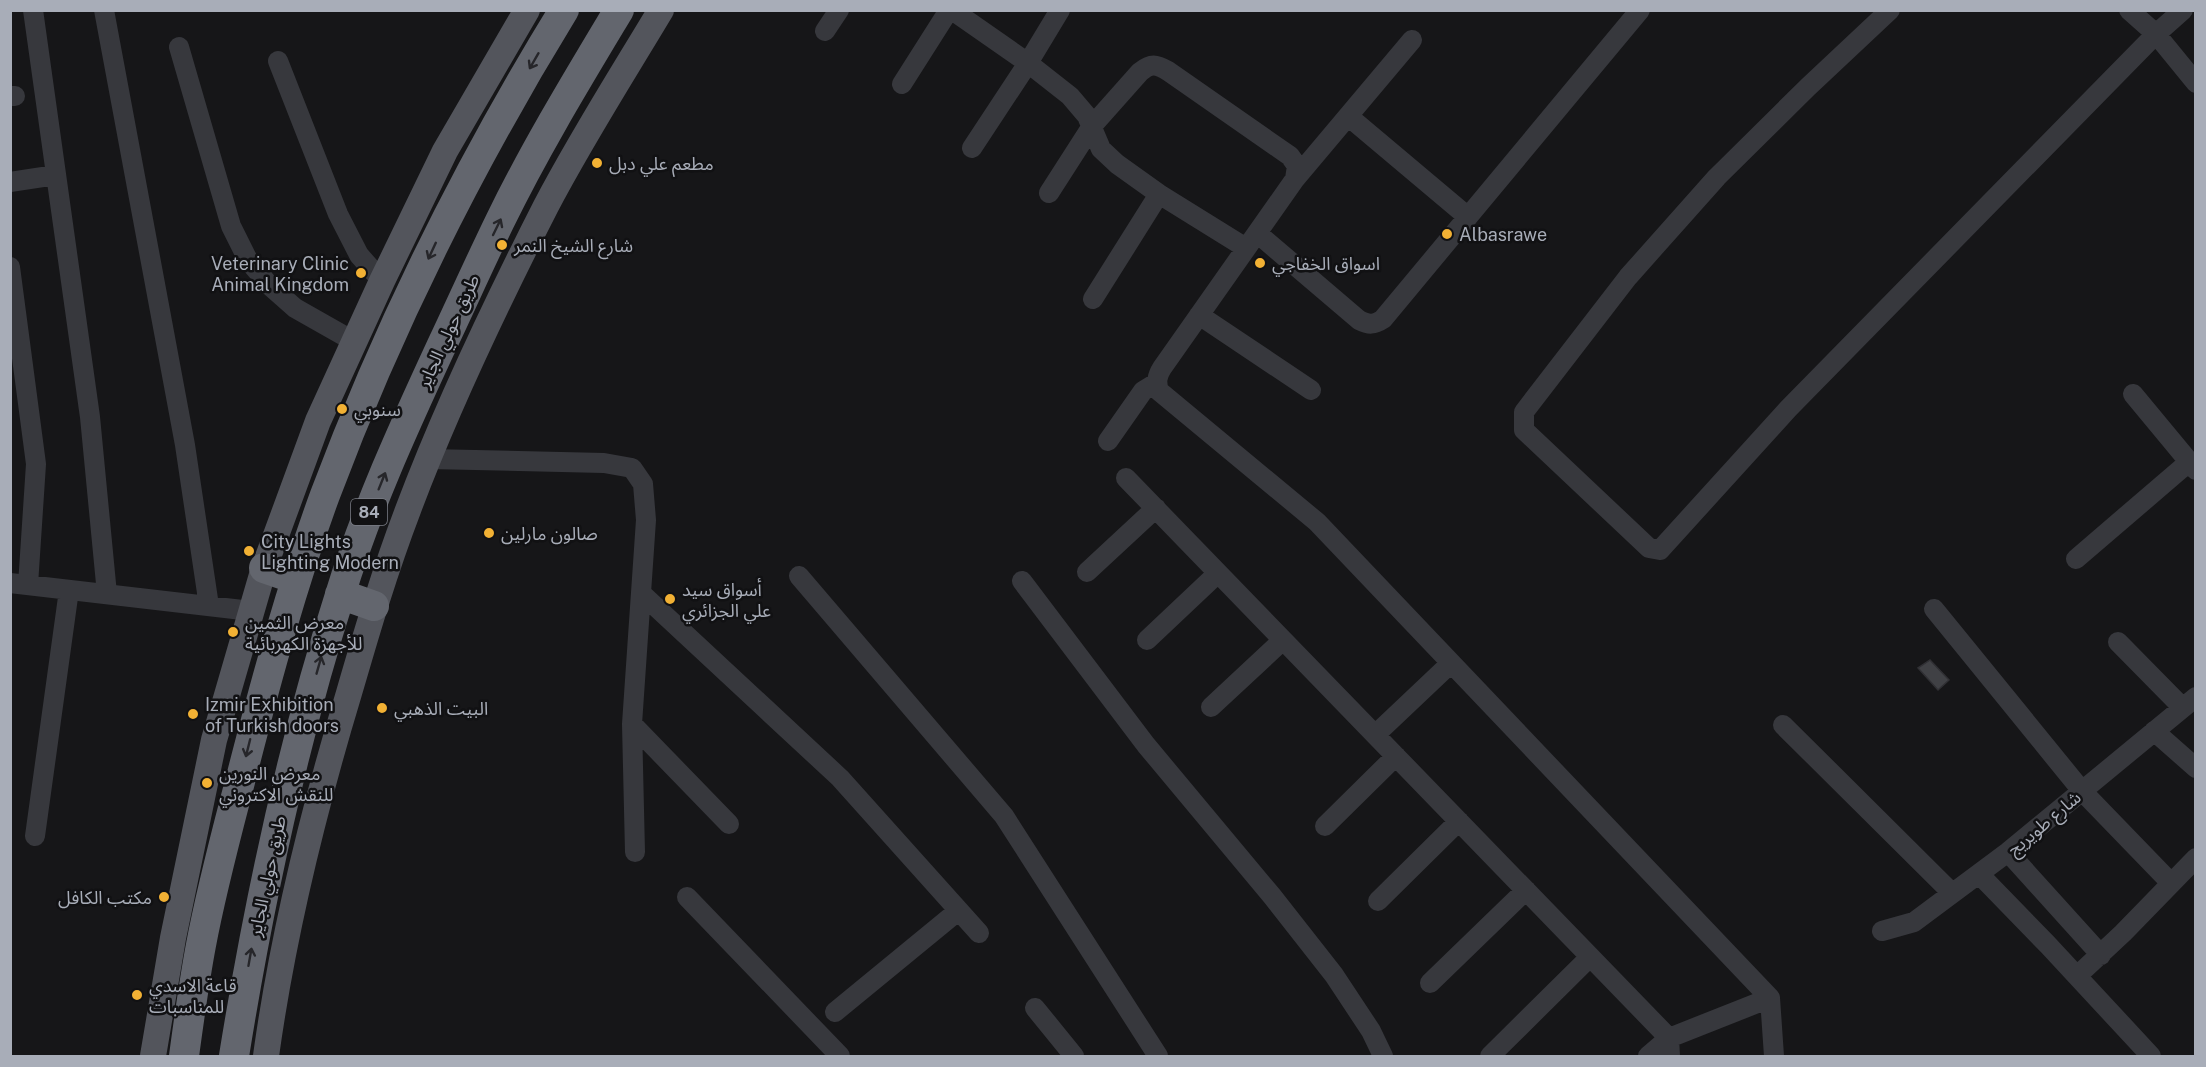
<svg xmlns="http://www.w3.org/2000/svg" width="2206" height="1067" font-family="'Public Sans','Noto Sans Arabic',sans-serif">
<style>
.building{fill:#404145;stroke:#303034;stroke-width:1.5}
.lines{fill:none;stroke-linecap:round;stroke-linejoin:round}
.minor{stroke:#37383d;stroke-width:20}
.major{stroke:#53555c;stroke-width:26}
.highway{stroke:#63666e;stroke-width:30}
.oneway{stroke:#26262a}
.poi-dot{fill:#f2b134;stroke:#111113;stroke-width:2}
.labels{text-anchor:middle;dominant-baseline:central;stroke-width:5;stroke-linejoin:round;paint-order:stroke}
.shield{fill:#111113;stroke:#7b7e86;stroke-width:1.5}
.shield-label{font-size:16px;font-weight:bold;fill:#a8adb8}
.poi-label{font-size:18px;fill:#a8adb8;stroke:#111113;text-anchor:start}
.street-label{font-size:18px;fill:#a8adb8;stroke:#111113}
</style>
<rect width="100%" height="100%" fill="#161618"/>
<!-- building -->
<path class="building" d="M1930 660 1949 680 1938 690 1918 668Z"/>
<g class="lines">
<!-- minor -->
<path class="minor" d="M33 10 90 417 107 594
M104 10 185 445 209 606
M952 10 1028 63 1070 96 1087 116 1101 149 1117 164 1159 194 1246 248
M1890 10 1808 87 1717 177 1628 277 1524 412V430L1649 548 1660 550 1788 409 2156 34 2183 10
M2129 10 2156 34 2196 83
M825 31 839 10
M179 47 231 226 248 260 269 285 295 308 355 342
M278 61 338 214 359 255 382 281
M902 84 949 10
M10 96H15
M1348 116 1468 217
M972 148 1028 63 1060 10
M1295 179 1412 40
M10 182 56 175
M1049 193 1092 126 1140 72C1151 63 1156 64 1168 71L1290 156 1297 166 1295 179 1162 368C1157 376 1156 382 1159 391L1317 522 1770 998 1774 1056
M1257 233 1359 320C1369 325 1374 325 1383 319L1640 10
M10 267 36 464 28 585
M1093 299 1159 194
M1199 315 1311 390
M2133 394 2196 470
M1108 441 1143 391 1156 383
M428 459 604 463 632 468 643 484 646 520 632 724 635 852
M1126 478 1669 1038 1670 1056
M2076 559 2189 462
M1087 572 1156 508
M799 576 1004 816 1158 1056
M1022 581 1146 745 1272 896 1334 975 1371 1031 1383 1056
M10 583 251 611
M641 593 840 778 979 933
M1934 609 2082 791 2171 883
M1147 640 1218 573
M2118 642 2182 707
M1211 707 1283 640
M632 724 729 824
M1783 725 1952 893
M2154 731 2196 768
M1375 735 1450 664
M1325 826 1396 756
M35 836 69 590
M2008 852 2101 955
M1979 874 2048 945 2151 1056
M687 897 840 1056
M1378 901 1459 821
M1882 931 1914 922 2008 852 2196 697
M2077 976 2123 933 2196 858
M1430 983 1526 890
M1035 1008 1074 1056
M835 1012 958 911
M1490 1056 1590 957
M1648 1056 1669 1038 1770 998"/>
<!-- major -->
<path class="major" d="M153 1056 173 938 214 740 264 568 318 421 382 281 445 151 527 10
M266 1056C283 933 313 812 349 693 367 631 385 570 408 510 447 406 496 304 546 206 581 139 622 75 661 10"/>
<!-- highway -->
<path class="highway" d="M264 568 296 579
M340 594 374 606
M184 1056C189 1019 194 982 201 945 212 886 228 828 243 770 267 677 292 585 325 495 388 327 470 163 564 10
M234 1056C259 901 292 745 340 595 366 510 403 429 440 349 460 307 479 264 500 221 535 149 577 80 619 10"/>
</g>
<!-- one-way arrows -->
<defs><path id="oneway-shaft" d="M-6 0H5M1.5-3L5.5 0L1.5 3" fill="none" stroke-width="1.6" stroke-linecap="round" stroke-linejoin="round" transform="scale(1.5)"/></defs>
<g class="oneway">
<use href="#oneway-shaft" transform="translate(534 61) rotate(120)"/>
<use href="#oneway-shaft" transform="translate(497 227) rotate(-64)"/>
<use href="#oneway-shaft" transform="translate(432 251) rotate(115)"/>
<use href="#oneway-shaft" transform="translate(382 481) rotate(-68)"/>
<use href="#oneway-shaft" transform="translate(319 665) rotate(-74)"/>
<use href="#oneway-shaft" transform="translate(248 748) rotate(104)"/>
<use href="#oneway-shaft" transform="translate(250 957) rotate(-80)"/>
</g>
<!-- markers -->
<g class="poi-dot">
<circle cx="597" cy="163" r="6"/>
<circle cx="1447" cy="234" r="6"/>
<circle cx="502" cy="245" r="6"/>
<circle cx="1260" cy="263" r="6"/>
<circle cx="361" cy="273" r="6"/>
<circle cx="342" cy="409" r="6"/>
<circle cx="489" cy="533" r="6"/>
<circle cx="249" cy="551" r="6"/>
<circle cx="670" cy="599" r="6"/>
<circle cx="233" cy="632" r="6"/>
<circle cx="382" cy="708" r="6"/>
<circle cx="193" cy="714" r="6"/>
<circle cx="207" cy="783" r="6"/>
<circle cx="164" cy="897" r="6"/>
<circle cx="137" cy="995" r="6"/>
</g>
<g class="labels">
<!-- shield labels -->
<rect class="shield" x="351" y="499" width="36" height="26" rx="4.5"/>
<g class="shield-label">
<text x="369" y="512">84</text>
</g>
<!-- poi labels -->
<g class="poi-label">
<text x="609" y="163">مطعم علي دبل</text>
<text x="1459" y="234">Albasrawe</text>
<text x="514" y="245">شارع الشيخ النمر</text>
<text x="349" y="263" text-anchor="end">Veterinary Clinic<tspan x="349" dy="21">Animal Kingdom</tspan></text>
<text x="1272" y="263">اسواق الخفاجي</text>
<text x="354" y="409">سنوبي</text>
<text x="501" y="533">صالون مارلين</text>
<text x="261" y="541">City Lights<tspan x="261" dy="21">Lighting Modern</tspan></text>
<text x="682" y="589">أسواق سيد<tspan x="682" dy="21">علي الجزائري</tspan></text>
<text x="245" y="622">معرض الثمين<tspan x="245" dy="21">للأجهزة الكهربائية</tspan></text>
<text x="205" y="704">Izmir Exhibition<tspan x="205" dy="21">of Turkish doors</tspan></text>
<text x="394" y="708">البيت الذهبي</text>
<text x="219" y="773">معرض النورين<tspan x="219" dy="21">للنقش الاكتروني</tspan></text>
<text x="152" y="897" text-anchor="end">مكتب الكافل</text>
<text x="149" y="985">قاعة الاسدي<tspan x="149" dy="21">للمناسبات</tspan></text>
</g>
<!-- street labels -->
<g class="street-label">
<text transform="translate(448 331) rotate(-65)">طريق حولي الجاير</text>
<text transform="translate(2044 823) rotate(-40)">شارع طويريج</text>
<text transform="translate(267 876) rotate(-78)">طريق حولي الجاير</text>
</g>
</g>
<!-- border -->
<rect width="2206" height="1067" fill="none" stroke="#a8adb8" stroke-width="24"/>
</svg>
